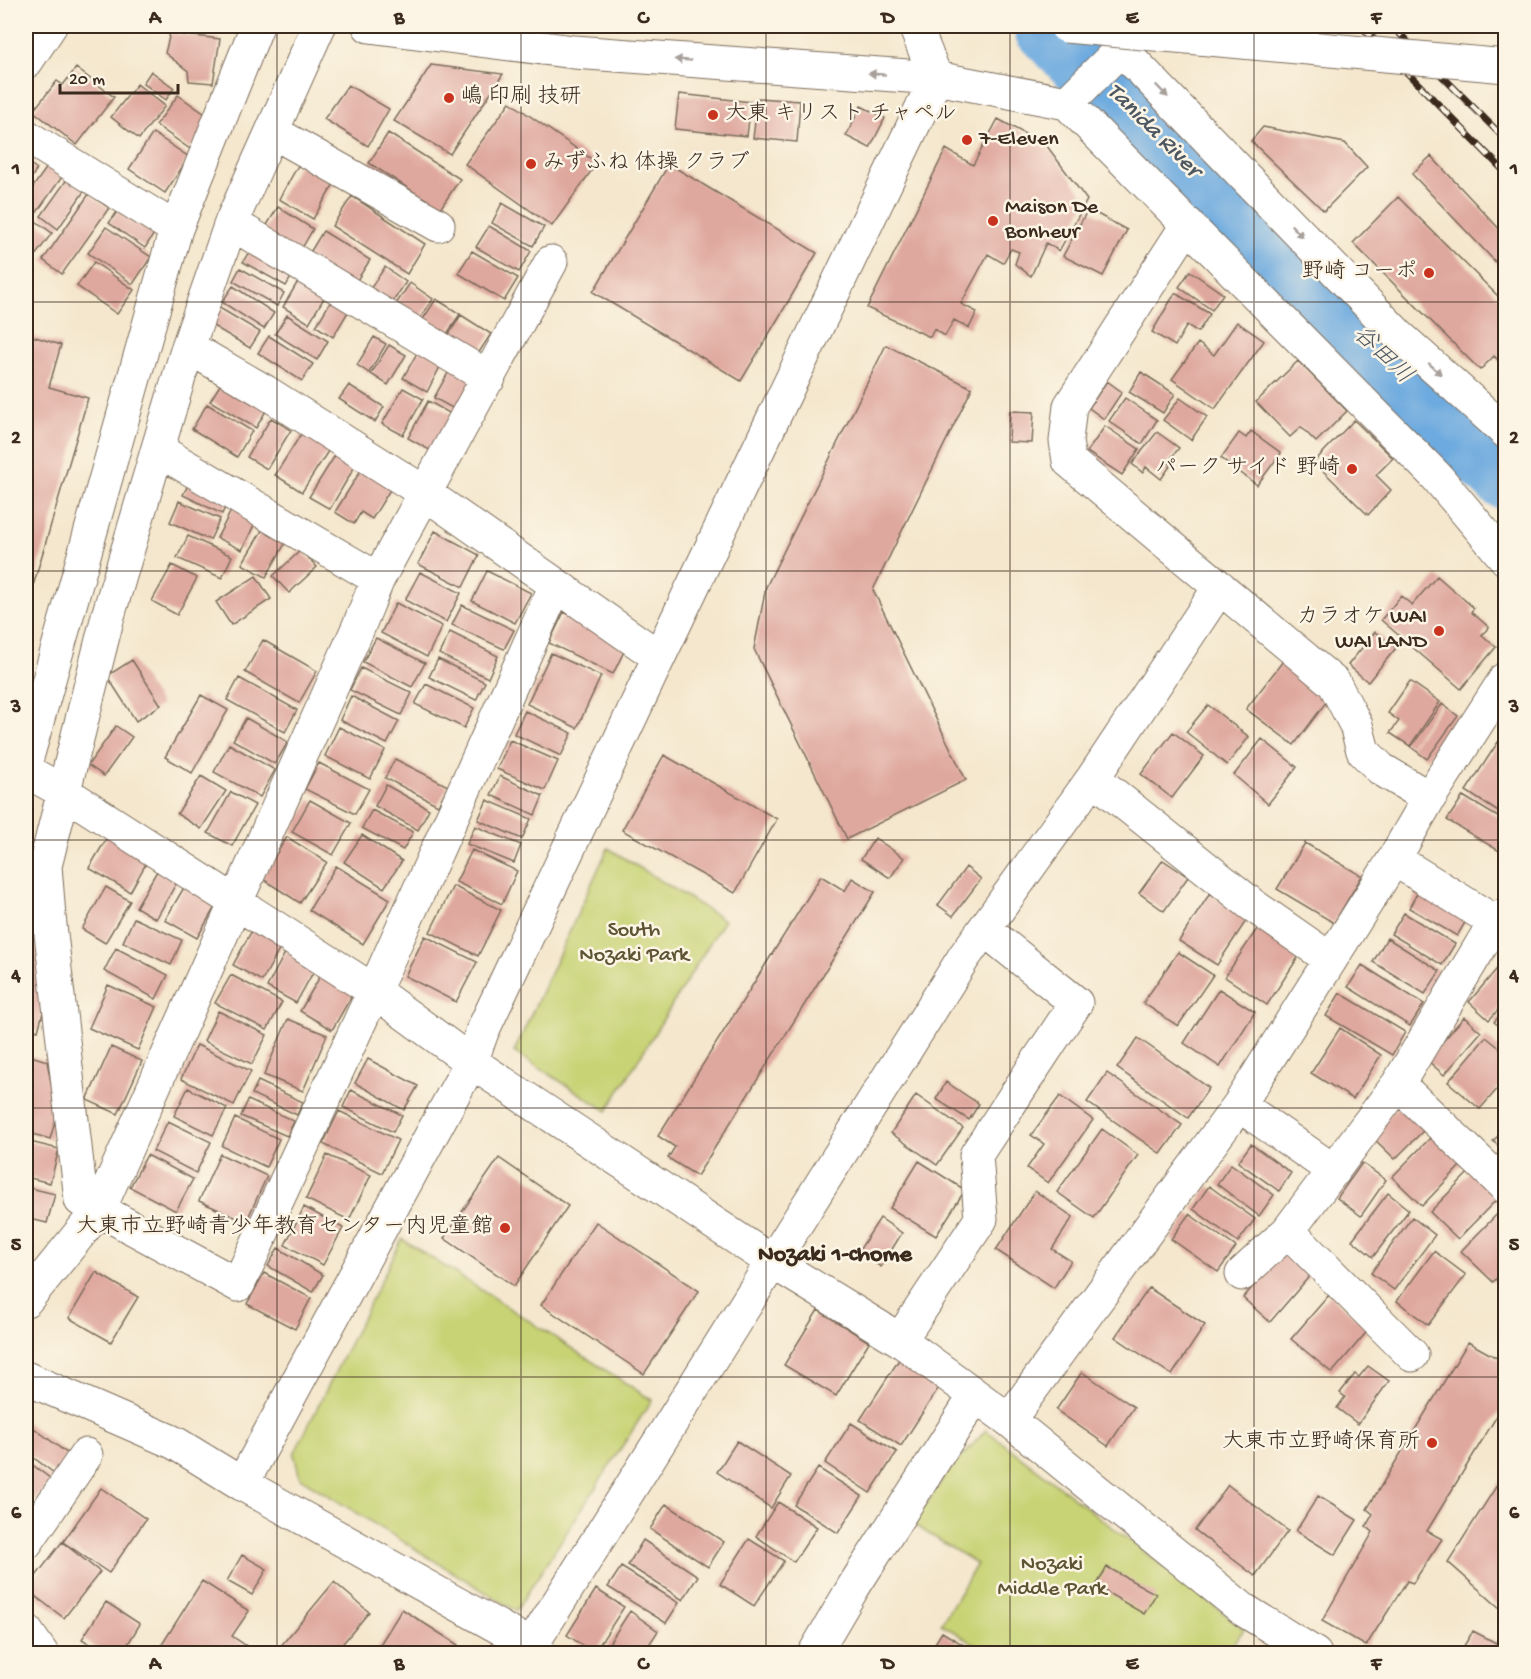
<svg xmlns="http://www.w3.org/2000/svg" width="1531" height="1679" font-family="'Gochi Hand','Klee One',sans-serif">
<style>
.green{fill:#c7d375;stroke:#817e4a;stroke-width:1.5}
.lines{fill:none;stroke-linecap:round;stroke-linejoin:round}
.river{stroke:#6daadf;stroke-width:70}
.building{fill:#dfa89f}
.minor-casing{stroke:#7c6c5b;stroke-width:35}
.minor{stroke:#fff;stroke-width:33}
.rail-casing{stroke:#3b2a1e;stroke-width:7}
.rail{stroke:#fcf5e5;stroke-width:4.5;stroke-dasharray:14;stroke-linecap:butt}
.trunk-bridge-casing{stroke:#7c6c5b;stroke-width:35;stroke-linecap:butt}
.trunk-bridge{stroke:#fff;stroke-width:33}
.oneway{fill:#a79f9a}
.grid{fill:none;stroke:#3b2a1e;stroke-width:1.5;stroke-opacity:0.55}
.poi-dot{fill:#c8321e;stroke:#fcf5e5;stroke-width:2}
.labels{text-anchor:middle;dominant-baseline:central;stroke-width:5;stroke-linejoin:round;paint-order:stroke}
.poi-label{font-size:22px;fill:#3b2a1e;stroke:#fcf5e5;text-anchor:start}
.park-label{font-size:22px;fill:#5e5434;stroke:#fcf5e5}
.water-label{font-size:24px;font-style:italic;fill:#4c5762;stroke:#fcf5e5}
.neighbourhood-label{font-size:24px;font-weight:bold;fill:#3b2a1e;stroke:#fcf5e5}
.neatline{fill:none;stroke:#3b2a1e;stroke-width:2}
.grid-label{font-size:20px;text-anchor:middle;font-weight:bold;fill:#3b2a1e}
</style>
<rect width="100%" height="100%" fill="#fcf5e5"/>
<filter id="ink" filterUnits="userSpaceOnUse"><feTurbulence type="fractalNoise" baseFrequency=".0167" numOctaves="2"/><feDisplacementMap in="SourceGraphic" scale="12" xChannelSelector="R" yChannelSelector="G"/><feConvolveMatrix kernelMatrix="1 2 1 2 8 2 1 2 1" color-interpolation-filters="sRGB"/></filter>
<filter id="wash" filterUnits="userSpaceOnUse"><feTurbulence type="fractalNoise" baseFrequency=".008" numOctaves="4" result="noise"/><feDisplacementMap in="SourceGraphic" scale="24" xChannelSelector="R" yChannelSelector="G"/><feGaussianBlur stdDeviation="1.35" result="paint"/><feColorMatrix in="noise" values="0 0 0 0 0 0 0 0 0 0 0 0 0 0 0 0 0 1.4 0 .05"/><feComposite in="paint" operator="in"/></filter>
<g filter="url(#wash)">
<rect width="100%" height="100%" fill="#f4e7cd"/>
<!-- green -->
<path class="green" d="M608 848 724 920 607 1111 514 1052Z
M402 1239 652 1400 516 1611 300 1478 294 1454Z
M986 1430 1244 1629 1228 1653H989L941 1624 977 1564 913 1524 947 1473Z"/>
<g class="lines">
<!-- river -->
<path class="river" d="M1048 26 1258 237 1506 475"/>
</g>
<g id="blocks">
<!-- building -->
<path class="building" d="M170 33 220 39 213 83 189 81 188 71 165 53Z
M431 65 503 74 450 154 394 121Z
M76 68 114 97 77 145 33 111 57 81 63 85Z
M151 71 174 88 166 100 143 83Z
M137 84 165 106 139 139 111 117Z
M348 85 389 109 368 146 324 119Z
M679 94 751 102 747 136 675 129Z
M178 95 212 119 190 149 156 125Z
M758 98 800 101 797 142 753 138Z
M510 102 597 163 552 226 465 164Z
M861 106 885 118 870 148 846 136Z
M998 119 1047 146 1087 200 1059 251 1046 243 1031 276 1015 264 1019 252 1011 249 1003 263 988 254 961 304 977 312 969 328 954 320 945 336 934 329 930 337 867 308 946 149 973 165Z
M1263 127 1345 143 1367 167 1324 211 1251 141Z
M153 133 189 157 165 193 129 169Z
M388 133 460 179 440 209 369 163Z
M1431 156 1506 236V273L1412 174Z
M26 161 37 169 26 186Z
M299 164 334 184 313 219 279 199Z
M669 164 817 253 741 381 593 292Z
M47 167 62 177 37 212 26 204V197Z
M68 178 85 190 58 229 41 216Z
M89 194 109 208 62 274 43 260Z
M352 196 425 244 407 274 332 226Z
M1398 197 1506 304V368L1494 356 1480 370 1353 243Z
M502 203 544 227 533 246 492 223Z
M122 205 157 229 145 248 109 223Z
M278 207 313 229 298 255 262 233Z
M1088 209 1127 230 1103 276 1063 256Z
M26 214 52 233 35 256 26 248Z
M489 226 531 251 519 272 476 247Z
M106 227 151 257 133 284 88 253Z
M323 231 370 260 352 288 306 259Z
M251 248 294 272 286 286 243 262Z
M472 251 518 278 504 301 458 273Z
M94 262 134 290 117 314 77 286Z
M385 267 406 282 388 309 366 295Z
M240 268 284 293 277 306 233 281Z
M1190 271 1223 294 1212 310 1179 287Z
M300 278 327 293 309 323 283 307Z
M410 283 433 299 415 326 392 310Z
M233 286 274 313 264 329 222 302Z
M1175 293 1210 314 1198 332 1187 325 1175 346 1152 332Z
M334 296 351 307 333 337 316 326Z
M436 299 460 314 442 342 418 327Z
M218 307 260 332 250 348 208 323Z
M287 315 328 341 317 360 275 334Z
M461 315 491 334 474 360 444 342Z
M1237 322 1264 341 1215 409 1172 379 1198 343 1214 355Z
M26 334 61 345 49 387 88 398 26 610Z
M269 336 313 364 302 381 258 353Z
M374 337 386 344 369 373 357 365Z
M389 345 406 355 388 385 371 374Z
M886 345 972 388 873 590 966 780 847 839 754 649 766 587Z
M421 346 444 359 427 392 403 378Z
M1298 361 1347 411 1316 442 1301 427 1290 437 1256 402Z
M452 366 474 380 456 410 434 398Z
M1141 372 1175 394 1163 413 1129 392Z
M225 377 270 404 256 428 210 401Z
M1107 381 1122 392 1104 419 1089 408Z
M349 385 384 407 375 422 339 399Z
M403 388 423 399 403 435 382 424Z
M1125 398 1157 420 1142 444 1109 421Z
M1180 398 1207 417 1191 440 1163 420Z
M428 401 453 415 433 452 408 438Z
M207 404 252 431 237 457 192 429Z
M1010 411 1034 412 1032 443 1009 442Z
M271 418 291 430 267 469 247 457Z
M1354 420 1393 458 1376 475 1391 490 1368 515 1314 462Z
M1105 426 1139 449 1122 475 1087 452Z
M303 431 330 448 302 492 275 475Z
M1251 431 1281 453 1257 485 1221 458 1239 433 1246 438Z
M1157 432 1179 448 1168 462 1171 465 1161 479 1146 467 1143 473 1132 464Z
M339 449 358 461 330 509 309 497Z
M366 462 396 480 372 519 361 512 354 524 335 512Z
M190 481 229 499 222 514 183 495Z
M179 501 220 519 210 540 170 522Z
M233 507 257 519 242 550 217 538Z
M264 527 287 540 266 577 242 564Z
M435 531 479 555 463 587 418 564Z
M188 536 232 556 222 578 177 558Z
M301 550 317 567 289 593 273 576Z
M172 565 197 578 177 615 152 601Z
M487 571 531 593 515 623 472 601Z
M420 572 461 593 446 622 405 600Z
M256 576 271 599 231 625 216 602Z
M1437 576 1474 608 1471 612 1489 627 1482 635 1496 647 1461 689 1381 620 1401 596 1412 605Z
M396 603 442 626 427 657 381 633Z
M462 605 514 630 504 649 452 625Z
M564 612 628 643 613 674 549 643Z
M450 632 498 656 488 678 439 654Z
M1375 632 1396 648 1368 682 1348 665Z
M376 638 425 663 412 687 363 662Z
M263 640 317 671 299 703 245 672Z
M551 653 601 676 577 728 527 704Z
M438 659 485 682 476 700 429 677Z
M132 660 161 705 136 721 107 676Z
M1283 661 1330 697 1294 745 1246 709Z
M361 668 412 693 401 715 350 690Z
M239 678 297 710 285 732 227 700Z
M1410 681 1440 702 1410 746 1390 733 1399 721 1388 713Z
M426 684 474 708 464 728 415 704Z
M201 695 228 710 192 773 165 757Z
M351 696 399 721 387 744 340 720Z
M1442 704 1458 716 1427 759 1411 747Z
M1208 705 1249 737 1227 765 1186 732Z
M525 711 572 733 561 756 514 734Z
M246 718 288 742 275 764 233 740Z
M116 726 132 737 104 776 88 765Z
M339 727 385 750 370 779 325 756Z
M1173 732 1204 756 1172 798 1141 774Z
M1262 739 1297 767 1268 804 1234 775Z
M510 740 558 761 545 790 497 769Z
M1498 742 1506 746V817L1466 791Z
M229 744 275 770 260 797 214 772Z
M664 755 777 819 735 893 622 830Z
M395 759 448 786 438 805 385 778Z
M319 763 369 789 355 814 305 789Z
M201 776 226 791 201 829 177 814Z
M500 776 543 796 535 815 491 795Z
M386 785 429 809 418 830 375 806Z
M231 792 255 805 232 846 208 833Z
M1463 796 1506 822V855L1447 820Z
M310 800 351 823 333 855 292 832Z
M487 800 531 819 522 839 478 820Z
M372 810 413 832 403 850 362 828Z
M475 826 521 845 514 863 467 844Z
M362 835 402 861 384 888 344 862Z
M108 836 148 860 130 892 89 868Z
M287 837 327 862 300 903 261 878Z
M875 838 904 858 890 878 861 859Z
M1305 843 1362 876 1334 923 1277 889Z
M472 850 517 871 502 904 456 882Z
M1163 860 1188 877 1164 911 1139 893Z
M336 866 390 899 363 944 309 910Z
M966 867 981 879 953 916 938 905Z
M157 871 177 882 156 919 136 907Z
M821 876 845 891 852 878 875 892 697 1176 668 1158 675 1147 658 1136Z
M186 884 218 902 197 938 165 920Z
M453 886 501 910 478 956 430 932Z
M106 887 130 901 105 943 82 929Z
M1420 888 1469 916 1457 936 1409 908Z
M26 889 37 892 45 1005 38 1031 26 1028Z
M1210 893 1248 918 1217 965 1179 941Z
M1404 913 1455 944 1442 965 1391 934Z
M134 918 182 940 171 965 123 942Z
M255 925 284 941 262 981 233 965Z
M1259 926 1301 953 1267 1005 1225 977Z
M425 936 477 962 456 1002 405 976Z
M1387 938 1440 971 1425 994 1373 962Z
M116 948 168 975 156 999 104 971Z
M286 951 316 967 296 1003 267 987Z
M1178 952 1213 975 1178 1026 1143 1003Z
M1506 958V1001L1489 1020 1469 1002Z
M1362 965 1424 1004 1410 1026 1348 987Z
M322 973 354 992 332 1030 300 1011Z
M231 975 282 1002 267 1030 215 1003Z
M108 985 157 1007 138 1050 89 1028Z
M1219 989 1255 1012 1220 1067 1184 1043Z
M1340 993 1405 1032 1392 1055 1326 1016Z
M1506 1009V1032L1494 1022Z
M218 1011 267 1035 252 1064 204 1041Z
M1464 1017 1481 1032 1444 1075 1427 1060Z
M288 1019 327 1035 303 1091 264 1075Z
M1340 1028 1381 1055 1353 1099 1311 1073Z
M1486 1037 1506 1053V1079L1480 1109 1448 1082Z
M1138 1038 1209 1088 1188 1118 1117 1068Z
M26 1040 32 1041 28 1055 47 1061 57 1115 50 1139 26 1132Z
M197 1045 251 1071 234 1105 181 1079Z
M111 1047 142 1061 118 1114 87 1100Z
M368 1059 418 1086 404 1110 355 1083Z
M1107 1073 1182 1125 1161 1154 1087 1102Z
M258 1081 303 1102 297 1115 252 1094Z
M946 1082 979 1104 969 1120 936 1099Z
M188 1088 227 1108 213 1135 174 1116Z
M351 1090 402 1115 393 1132 343 1107Z
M916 1095 963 1128 937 1165 891 1133Z
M1060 1096 1093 1120 1048 1183 1027 1168 1044 1144 1031 1135Z
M248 1100 294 1121 287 1136 241 1116Z
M1403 1101 1428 1126 1395 1159 1370 1135Z
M339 1111 398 1140 382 1173 323 1144Z
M235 1118 279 1139 266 1167 222 1146Z
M168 1121 211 1142 196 1173 153 1151Z
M1506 1128V1153L1493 1141Z
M1102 1129 1138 1155 1094 1218 1057 1192Z
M1434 1134 1463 1163 1422 1206 1392 1177Z
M26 1141 59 1149 50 1183 26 1177Z
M1251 1144 1291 1173 1279 1191 1238 1162Z
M220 1154 267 1176 246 1222 199 1201Z
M147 1155 193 1179 176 1211 130 1187Z
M327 1155 371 1175 349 1220 306 1199Z
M499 1158 568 1206 514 1286 444 1238Z
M919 1161 965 1190 936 1236 890 1208Z
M1362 1163 1386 1180 1361 1216 1337 1198Z
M1231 1164 1274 1195 1259 1216 1217 1184Z
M1471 1170 1499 1197 1458 1239 1430 1212Z
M1209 1186 1255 1219 1238 1242 1193 1209Z
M26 1187 55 1194 47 1223 26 1218Z
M1035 1191 1073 1217 1052 1249 1071 1261 1054 1288 996 1250Z
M1388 1193 1409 1210 1373 1257 1352 1240Z
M1506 1205V1269L1493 1282 1461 1251Z
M304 1207 343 1228 323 1265 285 1245Z
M1189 1214 1236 1247 1218 1272 1171 1239Z
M1412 1217 1435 1235 1394 1290 1371 1273Z
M880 1218 902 1233 881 1267 858 1252Z
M596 1222 699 1291 644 1374 541 1305Z
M26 1226 32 1227 26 1246Z
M1287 1247 1314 1271 1270 1322 1243 1298Z
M278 1248 323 1275 313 1292 268 1266Z
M1434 1251 1466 1275 1428 1325 1397 1301Z
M96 1272 138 1297 111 1342 69 1318Z
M264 1273 311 1298 295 1329 247 1304Z
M1149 1288 1205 1325 1172 1375 1115 1337Z
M1329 1295 1369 1329 1332 1373 1291 1339Z
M818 1310 869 1342 836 1396 784 1365Z
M1468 1342 1506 1363V1401L1427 1531 1442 1539 1413 1583 1407 1581 1366 1646 1322 1621 1373 1532 1366 1526 1373 1514 1367 1509Z
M902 1355 943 1381 901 1446 860 1420Z
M1368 1366 1389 1381 1358 1424 1337 1408 1345 1397 1340 1393 1355 1374 1359 1377Z
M1082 1372 1134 1407 1108 1446 1056 1410Z
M26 1422 68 1454 54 1473 26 1452Z
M851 1423 897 1452 870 1493 825 1463Z
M737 1441 791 1476 771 1508 717 1472Z
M26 1460 51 1479 35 1501 26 1494Z
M818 1468 862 1496 838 1533 794 1505Z
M1506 1471V1606L1502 1610 1448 1562Z
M1228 1485 1288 1531 1255 1576 1195 1530Z
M101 1488 146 1519 109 1573 63 1542Z
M1318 1496 1357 1520 1335 1555 1296 1531Z
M778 1502 817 1527 794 1562 756 1536Z
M666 1504 724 1542 708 1567 650 1529Z
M749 1539 784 1561 754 1606 720 1584Z
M643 1540 698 1576 683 1600 628 1565Z
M62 1542 100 1572 64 1618 26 1589Z
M242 1555 267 1569 252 1595 227 1581Z
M621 1567 679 1603 666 1623 608 1587Z
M1107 1567 1156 1594 1144 1614 1096 1586Z
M202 1581 249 1611 232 1636 248 1647 244 1654H156Z
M334 1582 369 1612 334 1654H274Z
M596 1589 624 1607 594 1653 567 1635Z
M106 1602 140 1624 122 1654H106L82 1639Z
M402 1609 458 1645 453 1654H374Z
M630 1611 658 1631 643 1654H602Z
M1473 1631 1496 1643 1503 1633 1506 1634V1654H1459Z
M942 1632 972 1650 970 1654 929 1653Z"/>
</g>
</g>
<g filter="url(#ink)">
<use href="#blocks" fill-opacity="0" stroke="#7c6c5b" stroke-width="1.5"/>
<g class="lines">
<!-- minor casing -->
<g class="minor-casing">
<path id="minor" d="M319 26 231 223 188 347 108 616 45 866 49 916 81 1200 238 1285 374 991 556 585
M369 26 574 52 936 78 1067 103 1436 476 1506 559
M26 62 50 26
M1067 103 1121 49 1398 335 1506 432
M273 132 438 225
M26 136 176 229
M231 223 489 378
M1188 224 1070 406 1066 441 1069 461 1334 683 1356 725 1363 751 1381 769 1429 798
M188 347 264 391 419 489 659 657
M158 450 378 579
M26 761 176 229 257 26
M26 771 64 792 374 991 471 1062 771 1261 900 1340 1009 1420 1244 1610 1315 1654
M1093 778 1251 904 1330 959
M1394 859 1495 922
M1398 1084 1506 1187
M1239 1105 1334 1171
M1288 1231 1412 1355
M1242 1274 1288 1231 1398 1084 1495 922 1504 917 1506 914
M26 1300 99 1210 358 628 378 579 551 262
M900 1340 981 1219 976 1155 1076 1003 984 929
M26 1378 175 1443 242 1484 531 1645 541 1654
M1009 1420 1239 1105 1394 859 1429 798 1506 678
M242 1484 471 1062 482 1032 659 657 936 78 915 26
M26 1543 86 1455
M26 1631 42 1654
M526 1654 964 957 1093 778 1220 587
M814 1654 854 1586 975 1396"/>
</g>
<!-- minor -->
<use href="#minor" class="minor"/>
<!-- rail casing -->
<g class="rail-casing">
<path id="rail" d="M1361 26 1506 173
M1392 26 1506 140"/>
</g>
<!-- rail -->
<use href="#rail" class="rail"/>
<!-- trunk-bridge casing -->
<g class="trunk-bridge-casing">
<path id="trunk-bridge" d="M1066 26 1506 66"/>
</g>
<!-- trunk-bridge -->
<use href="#trunk-bridge" class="trunk-bridge"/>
</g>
<!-- one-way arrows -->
<defs><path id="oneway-solid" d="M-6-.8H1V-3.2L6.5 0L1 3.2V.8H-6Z" transform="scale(1.5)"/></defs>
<g class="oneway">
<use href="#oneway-solid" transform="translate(683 60) rotate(-176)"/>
<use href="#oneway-solid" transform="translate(877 74) rotate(-176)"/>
<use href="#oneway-solid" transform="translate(1162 91) rotate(46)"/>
<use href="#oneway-solid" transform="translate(1297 231) rotate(46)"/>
<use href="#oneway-solid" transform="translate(1435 369) rotate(42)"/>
</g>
</g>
<!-- grid -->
<path class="grid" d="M277 26V1654M521 26V1654M766 26V1654M1010 26V1654M1254 26V1654M26 302H1506M26 571H1506M26 840H1506M26 1108H1506M26 1377H1506"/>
<!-- markers -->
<g class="poi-dot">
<circle cx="449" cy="98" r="6"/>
<circle cx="713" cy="115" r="6"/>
<circle cx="967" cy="140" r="6"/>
<circle cx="531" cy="164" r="6"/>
<circle cx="993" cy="221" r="6"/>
<circle cx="1429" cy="273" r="6"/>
<circle cx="1352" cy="469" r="6"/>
<circle cx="1439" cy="631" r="6"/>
<circle cx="505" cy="1228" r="6"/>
<circle cx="1432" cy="1443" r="6"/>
</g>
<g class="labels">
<!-- poi labels -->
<g class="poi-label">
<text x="461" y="98">嶋 印刷 技研</text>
<text x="725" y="115">大東 キリスト チャペル</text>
<text x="979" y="140">7-Eleven</text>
<text x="543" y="164">みずふね 体操 クラブ</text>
<text x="1005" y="208">Maison De<tspan x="1005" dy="25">Bonheur</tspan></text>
<text x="1417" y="273" text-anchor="end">野崎 コーポ</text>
<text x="1340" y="469" text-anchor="end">パーク サイド 野崎</text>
<text x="1427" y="618" text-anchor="end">カラオケ WAI<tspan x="1427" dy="25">WAI LAND</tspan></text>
<text x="493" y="1228" text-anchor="end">大東市立野崎青少年教育センター内児童館</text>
<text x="1420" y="1443" text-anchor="end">大東市立野崎保育所</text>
</g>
<!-- park labels -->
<g class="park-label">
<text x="634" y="931">South<tspan x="634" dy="25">Nozaki Park</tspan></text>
<text x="1052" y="1565">Nozaki<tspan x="1052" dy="25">Middle Park</tspan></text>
</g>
<!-- water labels -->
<g class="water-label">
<text transform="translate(1153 131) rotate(45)">Tanida River</text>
<text transform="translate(1382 356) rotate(44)">谷田川</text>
</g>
<!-- neighbourhood labels -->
<g class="neighbourhood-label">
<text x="835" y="1255">Nozaki 1-chome</text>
</g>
</g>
<!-- margin -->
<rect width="1531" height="1679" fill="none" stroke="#fcf5e5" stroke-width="66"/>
<!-- scale -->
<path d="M60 84v9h118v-9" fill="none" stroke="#3b2a1e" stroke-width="3"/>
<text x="69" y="84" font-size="18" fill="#3b2a1e" stroke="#fcf5e5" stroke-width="4.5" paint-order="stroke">20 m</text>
<rect x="33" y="33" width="1465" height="1613" class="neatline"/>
<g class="grid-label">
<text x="155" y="23">A</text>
<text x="399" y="23">B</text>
<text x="643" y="23">C</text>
<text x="888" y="23">D</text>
<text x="1132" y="23">E</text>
<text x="1376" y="23">F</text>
<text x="16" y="174">1</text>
<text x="1514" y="174">1</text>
<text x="16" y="443">2</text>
<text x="1514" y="443">2</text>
<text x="16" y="712">3</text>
<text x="1514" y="712">3</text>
<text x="16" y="981">4</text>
<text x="1514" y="981">4</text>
<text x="16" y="1250">5</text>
<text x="1514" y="1250">5</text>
<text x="16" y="1518">6</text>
<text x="1514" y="1518">6</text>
<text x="155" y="1669">A</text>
<text x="399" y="1669">B</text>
<text x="643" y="1669">C</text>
<text x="888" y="1669">D</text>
<text x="1132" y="1669">E</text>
<text x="1376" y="1669">F</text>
</g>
</svg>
